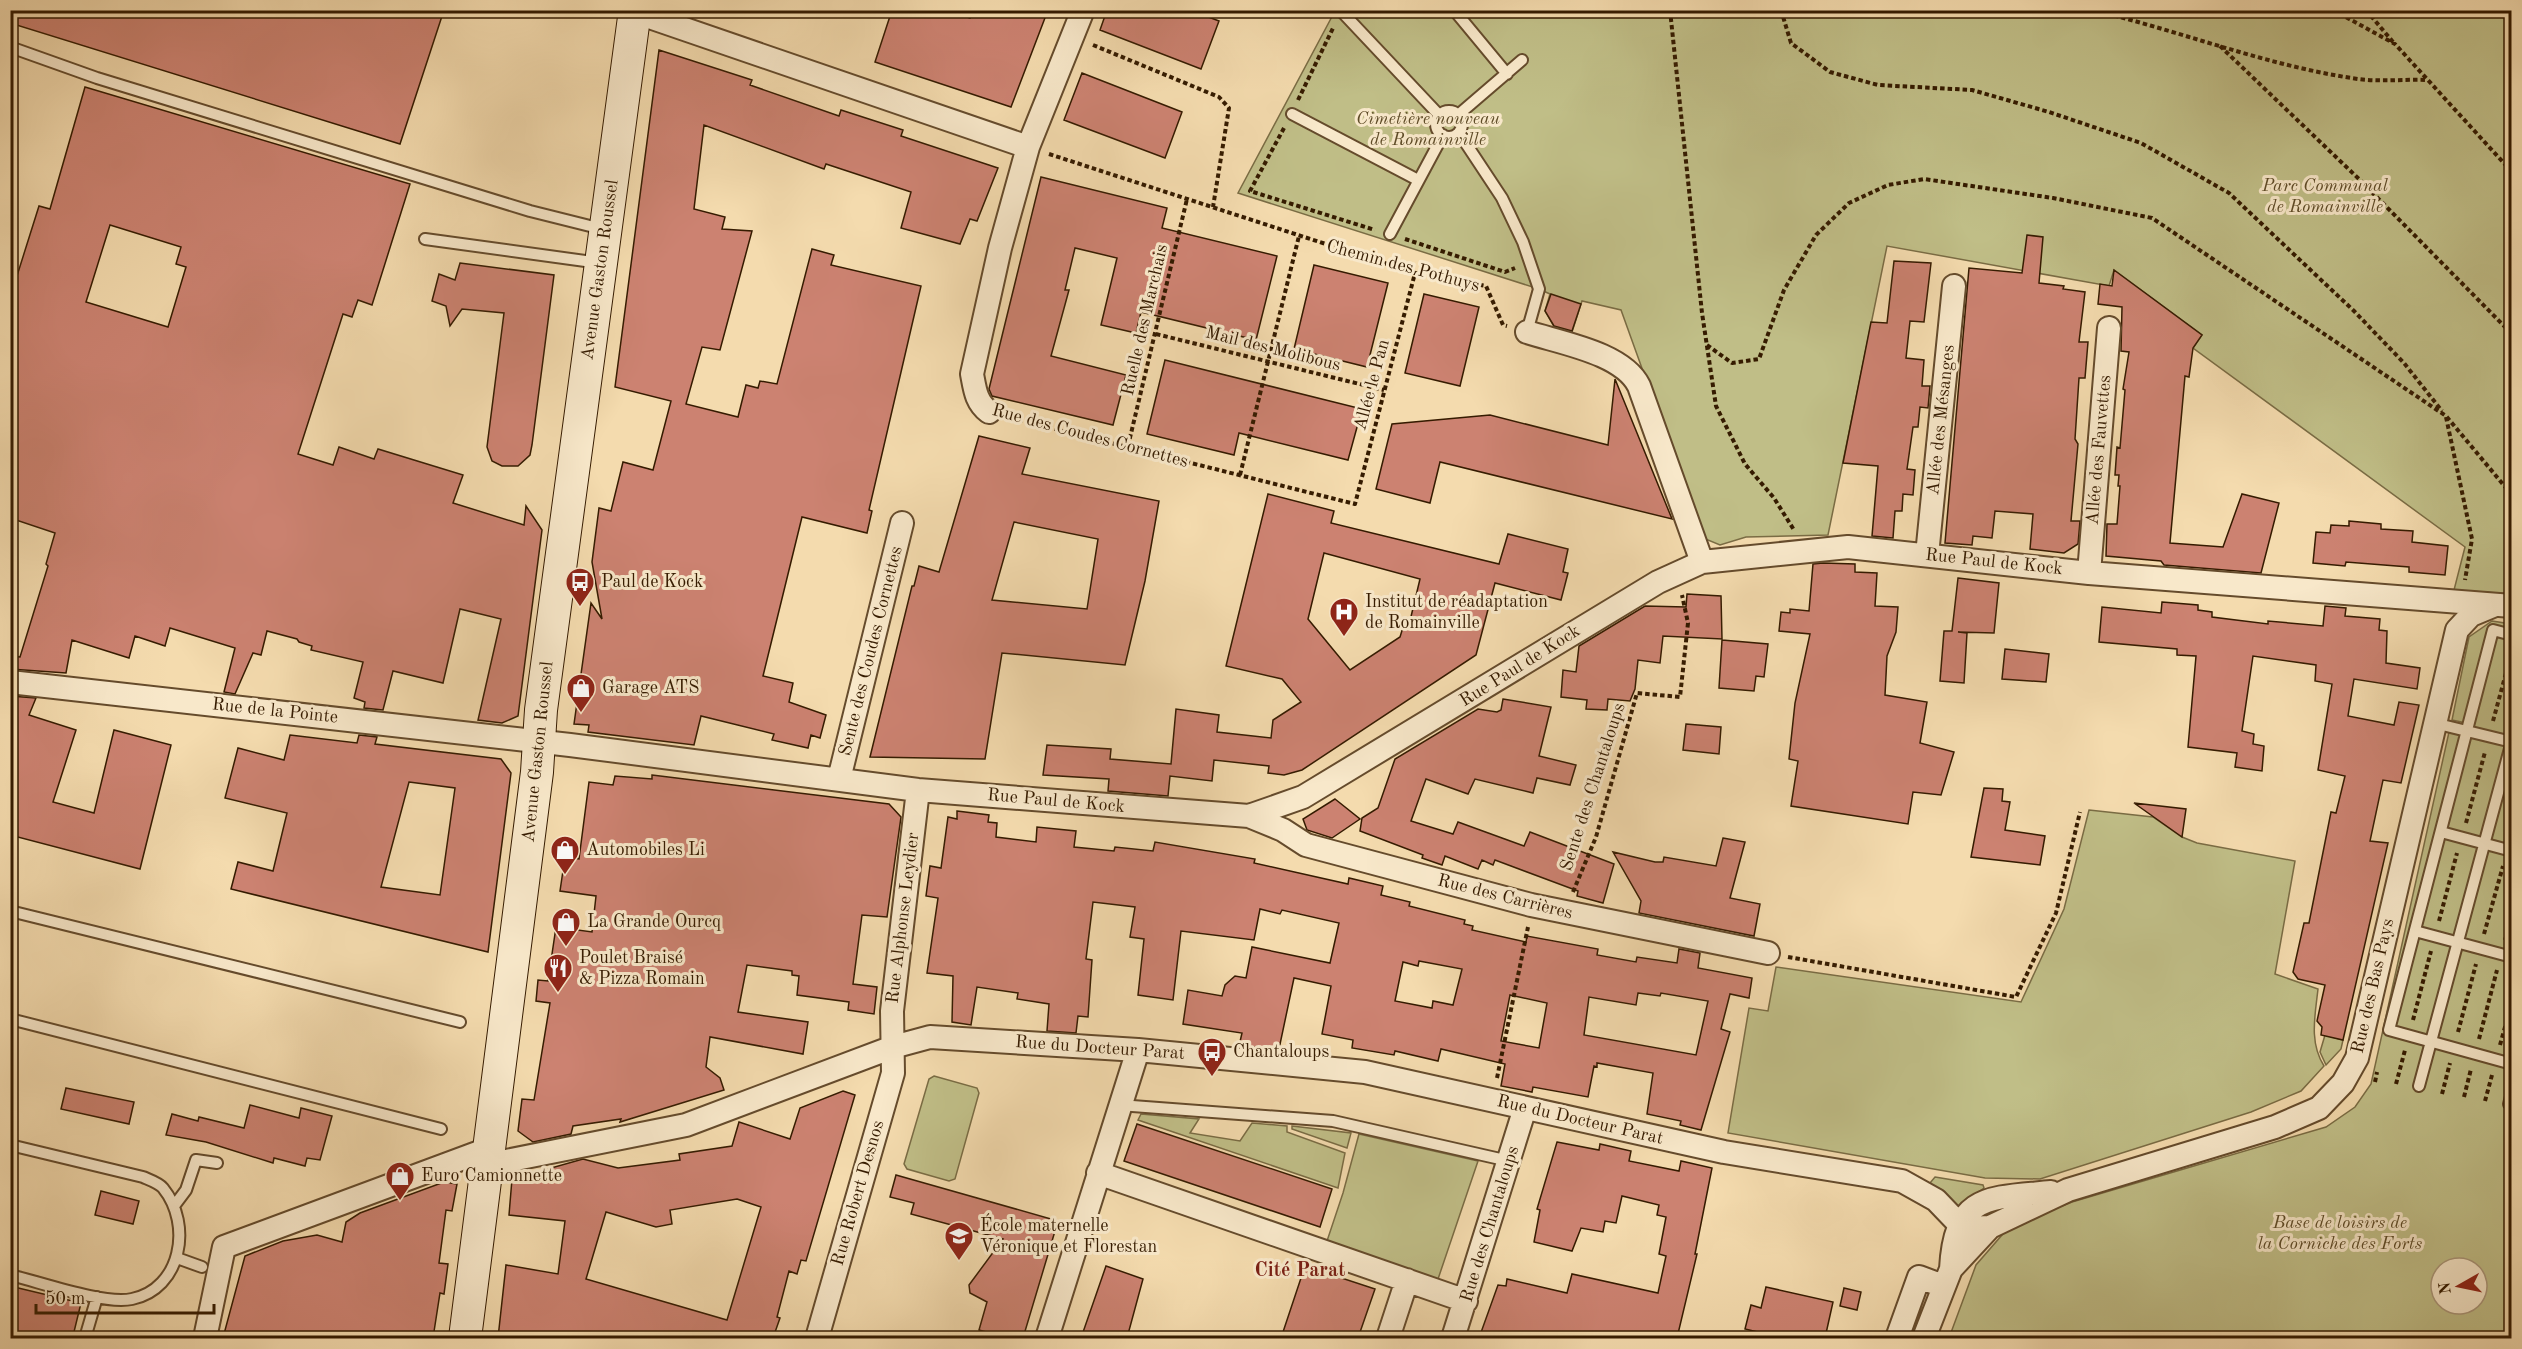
<svg xmlns="http://www.w3.org/2000/svg" width="2522" height="1349" font-family="'Old Standard TT',serif">
<style>
.green{fill:#c0be87;stroke:#7a6c44;stroke-width:1.5;fill-rule:evenodd}
.building{fill:#cc8271;stroke:#351b00;stroke-width:1.5;fill-rule:evenodd}
.lines{fill:none;stroke-linecap:round;stroke-linejoin:round}
.lane-casing{stroke:#654b2c;stroke-width:14}
.street-casing{stroke:#654b2c;stroke-width:26}
.secondary-casing{stroke:#351b00;stroke-width:34}
.path{stroke:#351b00;stroke-width:4;stroke-dasharray:4.5 3;stroke-linecap:butt}
.lane{stroke:#f8e8ca;stroke-width:10}
.street{stroke:#f8e8ca;stroke-width:22}
.secondary{stroke:#f8e8ca;stroke-width:32}
.labels{text-anchor:middle;dominant-baseline:central;stroke-width:6;stroke-linejoin:round;paint-order:stroke}
.park-label{font-size:18px;font-style:italic;fill:#5f4c28;stroke:#f8e8ca}
.street-label{font-size:18px;fill:#351b00;stroke:#f8e8ca}
.poi-label{font-size:18px;fill:#351b00;stroke:#f8e8ca;text-anchor:start}
.neighbourhood-label{font-size:20px;font-weight:bold;fill:#7a1f14;stroke:#f8e8ca}
</style>
<rect width="100%" height="100%" fill="#f4dbae"/>
<filter id="stains"><feTurbulence type="fractalNoise" baseFrequency=".00333" numOctaves="4"/><feColorMatrix values="0 0 0 0 .2 0 0 0 0 .09 0 0 0 0 .02 0 0 0 .5 -.17"/></filter>
<radialGradient id="worn" r=".72"><stop offset=".6" stop-color="#630" stop-opacity="0"/><stop offset="1" stop-color="#630" stop-opacity=".3"/></radialGradient>
<!-- green -->
<path class="green" d="M1335 11H2511V594L2454 590 2465 547 2193 348 2202 335 2114 270 2109 286 1887 246 1828 535 1746 537 1720 545 1703 538 1621 310 1582 301 1571 335 1556 330 1545 311 1550 294 1539 289 1238 193Z
M2492 621 2511 624V1338H1949L1976 1265 2009 1227 2072 1202 2326 1127 2355 1107 2371 1084 2449 732 2460 733 2462 722 2452 720 2469 637ZM2441 1268H2477V1304H2441Z
M2089 810 2153 817 2182 837 2197 843 2295 861 2275 974 2318 989C2315 1016 2309 1042 2324 1066L2301 1091 2251 1112 2040 1179 1985 1178 1728 1133 1749 1008 1768 1011 1776 967 2021 1002 2064 909Z
M2325 1035 2343 1040 2341 1049 2326 1065 2320 1052Z
M934 1076 977 1088 979 1093 955 1179 949 1181 907 1169 904 1164 929 1079Z
M1141 1114 1199 1119 1190 1133 1240 1141 1252 1123 1287 1126V1132L1345 1153 1338 1188 1138 1120Z
M1292 1126 1351 1133 1347 1148 1292 1129Z
M1359 1134 1478 1161 1437 1282 1326 1244 1343 1193Z
M1935 1177 1983 1185 1984 1188 1956 1208 1930 1183Z"/>
<!-- building -->
<path class="building" d="M10 10H444L400 144 10 23Z
M892 10H946L970 18 973 10H1048L1011 107 875 62Z
M1107 10H1190L1219 21 1201 69 1100 30Z
M659 50 752 80 750 85 839 116 841 110 903 130 901 136 998 168 977 221 970 219 960 244 901 228 911 192 826 164 824 169 704 125 694 209 725 217 722 229 752 231 720 350 702 347 686 404 738 417 746 385 758 388 760 381 777 384 812 249 834 255 831 265 921 286 869 510 872 511 867 533 802 517 763 676 793 683 789 702 826 715 820 738 811 735 808 748 772 740 774 734 701 716 694 745 588 732 589 725 574 724 591 603 602 619 592 562 599 508 611 511 623 462 653 470 671 401 615 387Z
M1082 73 1182 112 1165 158 1064 120Z
M85 87 410 184 372 305 358 300 352 317 343 314 298 454 333 465 339 447 374 459 378 449 463 475 453 503 524 525 526 506 542 530 518 716 502 723 478 720 501 619 460 609 443 683 393 671 383 710 364 708 365 702 354 698 363 662 311 650 312 646 299 642 297 639 267 631 261 655 253 653 235 694 224 692 235 648 170 628 165 646 135 636 129 658 72 640 66 673 10 669V656L20 657 48 566 46 564 55 533 10 518V298L39 206 50 209ZM110 225 181 247 176 264 186 267 168 327 86 302Z
M1041 177 1167 208 1162 228 1277 256 1256 340 1141 312 1136 333 1101 325 1117 258 1075 248 1065 290H1069L1051 356 1126 375 1113 425 992 396 989 389Z
M2027 235 2043 237 2039 283 2064 286 2063 289 2085 292 2079 342H2088L2085 378H2079L2075 439 2078 444 2071 521H2080L2078 544 2064 553 2030 549 2033 514 1995 511 1992 538 1973 536 1972 545 1945 543 1969 268 2022 273Z
M1894 261 1931 263 1924 322 1910 321 1906 358 1924 360 1922 386H1930L1928 408 1920 407 1918 427H1913L1907 469 1915 470 1913 495 1903 494 1902 511H1895L1893 538 1872 536 1878 466 1843 463 1871 322 1887 323Z
M460 263 554 275 532 445 530 455 518 466H502L492 461 487 447 504 313 462 309 450 326 446 306 432 301 439 274 455 280Z
M1314 265 1388 283 1367 367 1294 349Z
M2114 270 2202 335 2193 348 2189 377 2185 376 2170 543 2223 547 2242 494 2279 503 2261 573 2164 565 2161 561 2106 556 2107 524H2117L2120 486H2118L2119 475H2115L2117 447 2120 448 2125 390 2123 389 2129 352 2121 351 2122 307 2098 304 2100 284 2112 286Z
M1424 294 1479 307 1460 386 1405 373Z
M1551 294 1581 304 1572 331 1554 326 1545 311Z
M1165 360 1362 409 1348 460 1239 433 1234 455 1147 434Z
M1615 379 1672 519 1440 462 1430 503 1376 489 1392 424 1490 415 1608 445Z
M979 436 1030 448 1022 474 1159 501 1145 581 1125 665 1002 653 985 759 870 757 912 586H914L919 566 939 572ZM1014 522 1098 539 1087 609 992 600Z
M1268 494 1334 511 1331 523 1499 564 1508 534 1568 549 1563 572 1568 573 1561 600 1495 583 1476 655 1302 770 1284 775 1268 773 1269 766 1214 760 1212 781 1170 776 1168 796 1108 791 1109 779 1043 775 1047 745 1111 749 1110 759 1171 764 1176 709 1219 715 1217 732 1271 738 1273 720 1301 702 1282 679 1226 666ZM1324 553 1420 579 1409 625 1404 624 1400 637 1350 670 1308 619Z
M2349 521 2381 524V529L2413 531 2412 542 2448 546 2445 575 2409 572V567L2346 562 2345 566 2313 563 2316 532 2330 533 2331 525 2349 526Z
M1823 563 1855 564V572L1877 573 1875 606 1898 607 1896 632 1887 656 1885 695 1927 702 1920 743 1954 752 1941 795 1913 792 1908 824 1791 806 1798 761 1789 759 1795 703 1810 634 1779 631 1781 612 1790 613V609L1809 611 1813 564Z
M1958 578 1999 583 1994 633 1958 632 1967 633 1964 683 1940 681 1944 631H1952Z
M1687 594 1721 596 1722 639 1663 636 1660 663 1638 660 1635 689 1630 701 1608 699 1607 710 1586 709 1587 700 1561 697 1563 670 1576 672 1579 646 1645 606 1686 607Z
M2162 602 2198 605V610L2212 612V617L2268 624V621L2323 626 2325 606 2346 608 2345 616 2380 619 2379 630 2387 631 2386 663 2420 668 2417 689 2354 679 2348 716 2394 725 2399 702 2419 705 2401 783 2383 780 2370 841 2388 843 2343 1040 2321 1035 2322 1027 2317 1021 2325 985 2298 979 2293 972 2304 923H2309L2331 812 2336 813 2345 776 2318 770 2332 684 2315 681 2316 665 2253 656 2242 731 2254 734 2253 744 2264 746 2262 771 2235 767 2237 753 2188 747 2196 656 2177 655V649L2099 642 2102 607 2161 613Z
M1722 640 1768 644 1764 677 1756 676 1754 691 1719 688Z
M2005 649 2049 654 2046 682 2002 679Z
M10 696 36 698 29 715 76 730 53 802 94 813 114 730 171 745 140 869 10 835Z
M1503 699 1551 707 1539 756 1576 765 1570 785 1537 778 1533 793 1475 779 1468 794 1426 779 1411 821 1453 834 1458 822 1524 846 1530 832 1614 864 1603 903 1577 896 1578 891 1495 860 1493 865 1482 860 1478 869 1445 856 1442 865 1422 858 1423 855 1360 831 1362 818 1378 808 1395 759 1478 709 1497 712 1501 710Z
M1686 724 1721 727 1719 754 1683 750Z
M290 735 357 743 359 735 377 737 375 744 501 759 511 773 488 952 231 889 238 862 273 871 287 813 225 798 238 748 284 760ZM409 782 455 788 440 895 381 887Z
M652 775 889 804 901 817 887 917 862 915 853 984 877 987 874 1014 848 1010 849 1002 797 995 799 976 792 975V971L747 965 738 1012 808 1022 803 1054 710 1037 706 1067 720 1078 724 1090 620 1122 621 1119 573 1126 571 1134 533 1142 518 1131 522 1099 534 1100 550 1003 536 1001 538 980 548 981 556 927 592 932 596 896 560 891 565 857 579 859 589 782 613 785 615 776 652 779Z
M1984 788 2003 789 2002 801 2010 802 2005 830 2045 836 2040 865 1971 857Z
M1335 799 1360 819 1332 838 1307 830 1303 819Z
M2134 803 2186 809 2182 837Z
M957 811 989 815 988 822 997 823 996 837 1036 842 1037 827 1076 831 1074 847 1114 851 1115 847 1153 851 1155 842 1255 859 1254 863 1348 884 1349 878 1383 886 1381 895 1410 902 1409 906 1465 920 1464 924 1473 926 1472 930 1526 942 1527 936 1598 949 1597 955 1636 962 1637 957 1677 963 1679 949 1700 953 1698 968 1752 978 1749 998 1730 994 1721 1029 1730 1032 1701 1130 1680 1125 1681 1121 1647 1114 1653 1073 1597 1063V1067L1594 1066 1588 1097 1533 1087 1532 1092 1501 1086 1505 1064 1441 1049 1438 1061 1395 1051 1394 1055 1352 1048 1353 1040 1322 1034 1331 986 1294 978 1279 1049 1239 1046 1242 1033 1183 1024 1188 990 1222 996 1225 985 1235 976 1246 978 1252 947 1330 963 1339 923 1282 910 1280 914 1260 909 1254 940 1181 931 1173 1000 1138 995 1144 939 1130 937 1135 907 1093 902 1086 959 1092 960 1088 1017 1078 1016 1076 1033 1047 1031 1049 1004 1017 999 1018 993 977 987 971 1025 952 1022 953 976 927 973 938 898 926 896 930 866 941 868 948 817 957 819ZM1419 961 1462 969 1453 1005 1433 1001 1432 1008 1395 1001 1403 962 1418 966ZM1638 993 1660 996 1661 993 1708 1001 1696 1055 1584 1035 1589 997 1636 1005ZM1510 995 1547 1003 1539 1048 1501 1041Z
M1723 838 1745 842 1730 898 1760 904 1754 936 1639 913 1641 901 1613 852 1655 862H1663L1664 857 1716 866Z
M66 1088 134 1102 129 1124 61 1109Z
M843 1091 855 1095 806 1261 801 1260 797 1274 789 1271 777 1317 780 1318 773 1338H498L506 1265 558 1274 565 1221 509 1215 512 1179 583 1159 618 1168 680 1160 679 1154 732 1146 739 1122 790 1139 800 1108ZM737 1199 761 1207 727 1320 586 1279 606 1212 656 1227 672 1224 670 1210Z
M250 1105 299 1118 301 1108 332 1116 320 1160 307 1158 305 1166 274 1158 273 1163 206 1142 166 1135 172 1114 198 1121 199 1117 244 1128Z
M1137 1124 1332 1189 1320 1227 1124 1161Z
M1557 1142 1599 1150 1600 1144 1631 1151 1629 1161 1679 1171 1681 1161 1712 1168 1695 1254H1697L1677 1338H1479L1498 1285 1506 1286 1507 1279 1567 1293 1572 1274 1658 1293 1666 1256 1659 1254 1666 1217 1657 1215 1659 1205 1622 1196 1616 1223 1605 1221 1603 1232 1581 1228 1572 1251 1534 1242 1540 1210 1537 1209Z
M896 1175 1058 1221 1023 1338H1008L979 1330 987 1302 970 1293 969 1285 1003 1239 911 1214 914 1203 890 1197Z
M444 1182 457 1184 452 1211 446 1210 439 1263 448 1264 444 1294 440 1293 433 1338H225L224 1334 245 1256 283 1241 317 1235 342 1242 346 1222 360 1213Z
M101 1191 139 1201 133 1224 95 1215Z
M1106 1266 1143 1279 1127 1338H1081Z
M1305 1266 1375 1289 1358 1338H1281Z
M10 1286 81 1303 73 1336 60 1332 58 1338H10Z
M1766 1287 1833 1302 1825 1338H1783L1745 1329 1751 1305 1761 1308Z
M1844 1288 1861 1292 1857 1310 1840 1306Z"/>
<g class="lines">
<!-- lane casing -->
<g class="lane-casing">
<path id="lane" d="M1454 10 1507 74
M1343 13 1440 116
M10 47 97 78 530 211 602 229
M1436 124a13 13 0 1 1 26 0a13 13 0 1 1-26 0Z
M1292 114 1418 180
M1458 115 1522 60
M1459 133 1502 198 1523 242 1539 289 1527 332
M1390 234 1443 135
M425 239 600 263
M2512 635 2493 630 2389 1030 2512 1064
M2434 723 2512 742
M2441 832 2512 851
M10 911 460 1022
M2415 931 2512 957
M10 1019 441 1129
M2419 1086 2512 741
M2509 1104 2512 1093
M1119 1105 1333 1121 1509 1161
M10 1145 143 1177C150 1180 159 1183 163 1188 193 1225 181 1289 132 1299 104 1305 40 1282 10 1275
M174 1206 186 1190 196 1160 217 1163
M177 1258 202 1267
M85 1338 97 1297"/>
</g>
<!-- street casing -->
<g class="street-casing">
<path id="street" d="M635 12 1028 147
M1527 332C1561 343 1623 353 1639 386L1702 562
M989 412C976 402 975 390 972 374L1000 248 1028 147 1083 10
M1927 555 1954 286
M2089 573 2109 328
M10 682 570 745 918 790 1249 816 1303 797 1658 582 1702 562 1848 547 2089 573 2512 606
M839 779 902 523
M1249 816 1283 830 1306 845 1531 905 1768 953
M486 1165 686 1125 893 1047 930 1037 1138 1050 1365 1072 1724 1152 1902 1181 1936 1200 1959 1224 1968 1228 1990 1227 2068 1190 2275 1127 2319 1108 2343 1083 2357 1058 2457 630 2471 615 2495 605
M1098 1173 1466 1301
M1951 1269C1955 1194 1988 1198 2051 1192
M205 1338 224 1247 488 1149
M817 1338 893 1073 892 1011 918 790
M1047 1338 1138 1050
M1388 1338 1407 1280
M1453 1338 1525 1108
M1897 1338 1919 1277 1943 1286
M1924 1338 1951 1269 1990 1227"/>
</g>
<!-- secondary casing -->
<g class="secondary-casing">
<path id="secondary" d="M465 1338 537 772 541 710 635 10"/>
</g>
<!-- path -->
<path class="path" d="M1670 10 1702 313 1716 406 1745 464 1774 498 1794 530
M1781 10 1791 43 1830 72 1878 85 1972 90 2049 112 2141 143 2229 193 2354 311 2404 363 2442 411
M2092 10C2181 31 2267 66 2358 79 2381 82 2405 79 2427 80
M2333 10 2395 44 2512 172
M2366 10 2393 42
M1093 45 1219 97 1229 108 1213 207
M2220 46 2360 180 2512 334
M1298 100 1334 26
M1284 128 1250 191 1375 230
M1049 154 1415 273 1486 286 1503 325 1507 326
M1405 239 1505 272 1515 268
M1156 334 1384 390
M1707 345 1732 363 1759 359 1784 290 1816 235 1849 203 1888 185 1924 179 2053 198 2152 218 2446 416 2512 495
M2446 417 2472 539 2465 580
M1011 418 1355 504 1415 273
M1128 446 1187 199
M1240 475 1299 236
M2493 721 2512 651
M2466 823 2485 752
M1573 892 1596 837 1637 693 1680 697 1688 623 1682 595
M2439 921 2457 853
M2484 934 2503 866
M2505 940 2512 918
M1788 957 2016 997 2056 913 2080 812
M2413 1020 2431 951
M2458 1032 2476 964
M2479 1039 2497 970
M2500 1045 2512 1002
M1497 1078 1528 927
M2375 1082 2377 1072
M2396 1084 2405 1050
M2442 1094 2450 1063
M2464 1097 2471 1069
M2485 1101 2492 1075"/>
<!-- lane -->
<use href="#lane" class="lane"/>
<!-- street -->
<use href="#street" class="street"/>
<!-- secondary -->
<use href="#secondary" class="secondary"/>
</g>
<!-- icons -->
<defs>
<g id="bus-pin" transform="scale(1.5)"><path d="M0 17L-7.5 6A9.5 9.5 0 1 1 7.5 6Z" fill="#8f2418" stroke="#f8e8ca"/><path d="M-5-6H5V4H4V6H2V4H-2V6H-4V4H-5ZM-3.5-4V0h7V-4ZM-3.5 1.2v1.5H-2V1.2ZM2 1.2v1.5H3.5V1.2Z" fill="#fff"/></g>
<g id="hospital-pin" transform="scale(1.5)"><path d="M0 17L-7.5 6A9.5 9.5 0 1 1 7.5 6Z" fill="#8f2418" stroke="#f8e8ca"/><path d="M-5-5h3v3.5h4V-5h3V5h-3V1.5h-4V5h-3Z" fill="#fff"/></g>
<g id="shop-pin" transform="scale(1.5)"><path d="M0 17L-7.5 6A9.5 9.5 0 1 1 7.5 6Z" fill="#8f2418" stroke="#f8e8ca"/><path d="M-5-2.5h2.3a2.7 3.5 0 0 1 5.4 0H5L5.5 6h-11ZM-1.5-2.5h3a1.5 2.3 0 0 0-3 0Z" fill="#fff"/></g>
<g id="restaurant-pin" transform="scale(1.5)"><path d="M0 17L-7.5 6A9.5 9.5 0 1 1 7.5 6Z" fill="#8f2418" stroke="#f8e8ca"/><path d="M-5-6h1v4h1v-4h1v4h1v-4h1v5L-1.5 .5V6h-2V.5L-5-1ZM5-6V6H3V1.5H1.5Q1.5-4 5-6Z" fill="#fff"/></g>
<g id="school-pin" transform="scale(1.5)"><path d="M0 17L-7.5 6A9.5 9.5 0 1 1 7.5 6Z" fill="#8f2418" stroke="#f8e8ca"/><path d="M0-5L7-2L0 1L-7-2ZM-4 1L0 2.5L4 1V4Q0 6-4 4Z" fill="#fff"/></g>
</defs>
<g fill-rule="evenodd">
<use href="#bus-pin" x="580" y="582"/>
<use href="#hospital-pin" x="1344" y="612"/>
<use href="#shop-pin" x="581" y="688"/>
<use href="#shop-pin" x="565" y="850"/>
<use href="#shop-pin" x="566" y="922"/>
<use href="#restaurant-pin" x="558" y="968"/>
<use href="#bus-pin" x="1212" y="1052"/>
<use href="#shop-pin" x="400" y="1176"/>
<use href="#school-pin" x="959" y="1236"/>
</g>
<g class="labels">
<!-- park labels -->
<g class="park-label">
<text x="1428" y="119">Cimetière nouveau<tspan x="1428" dy="21">de Romainville</tspan></text>
<text x="2325" y="186">Parc Communal<tspan x="2325" dy="21">de Romainville</tspan></text>
<text x="2340" y="1223">Base de loisirs de<tspan x="2340" dy="21">la Corniche des Forts</tspan></text>
</g>
<!-- street labels -->
<g class="street-label">
<text transform="translate(1403 266) rotate(15)">Chemin des Pothuys</text>
<text transform="translate(600 270) rotate(-82)">Avenue Gaston Roussel</text>
<text transform="translate(1145 320) rotate(-77)">Ruelle des Marchais</text>
<text transform="translate(1273 349) rotate(14)">Mail des Molibous</text>
<text transform="translate(1372 385) rotate(-75)">Allée le Pan</text>
<text transform="translate(1941 420) rotate(-84)">Allée des Mésanges</text>
<text transform="translate(1090 436) rotate(15)">Rue des Coudes Cornettes</text>
<text transform="translate(2099 450) rotate(-85)">Allée des Fauvettes</text>
<text transform="translate(1994 562) rotate(6)">Rue Paul de Kock</text>
<text transform="translate(871 651) rotate(-76)">Sente des Coudes Cornettes</text>
<text transform="translate(1520 666) rotate(-32)">Rue Paul de Kock</text>
<text transform="translate(275 711) rotate(6)">Rue de la Pointe</text>
<text transform="translate(538 752) rotate(-84)">Avenue Gaston Roussel</text>
<text transform="translate(1593 787) rotate(-72)">Sente des Chantaloups</text>
<text transform="translate(1056 801) rotate(5)">Rue Paul de Kock</text>
<text transform="translate(1505 897) rotate(14)">Rue des Carrières</text>
<text transform="translate(903 918) rotate(-83)">Rue Alphonse Leydier</text>
<text transform="translate(2373 986) rotate(-77)">Rue des Bas Pays</text>
<text transform="translate(1100 1048) rotate(4)">Rue du Docteur Parat</text>
<text transform="translate(1580 1120) rotate(13)">Rue du Docteur Parat</text>
<text transform="translate(858 1193) rotate(-74)">Rue Robert Desnos</text>
<text transform="translate(1490 1224) rotate(-73)">Rue des Chantaloups</text>
</g>
<!-- poi labels -->
<g class="poi-label">
<text x="601" y="582">Paul de Kock</text>
<text x="1365" y="602">Institut de réadaptation<tspan x="1365" dy="21">de Romainville</tspan></text>
<text x="602" y="688">Garage ATS</text>
<text x="586" y="850">Automobiles Li</text>
<text x="587" y="922">La Grande Ourcq</text>
<text x="579" y="958">Poulet Braisé<tspan x="579" dy="21">&amp; Pizza Romain</tspan></text>
<text x="1233" y="1052">Chantaloups</text>
<text x="421" y="1176">Euro Camionnette</text>
<text x="980" y="1226">École maternelle<tspan x="980" dy="21">Véronique et Florestan</tspan></text>
</g>
<!-- neighbourhood labels -->
<g class="neighbourhood-label">
<text x="1300" y="1271">Cité Parat</text>
</g>
</g>
<!-- margin -->
<rect width="2522" height="1349" fill="none" stroke="#f4dbae" stroke-width="36"/>
<rect x="12" y="12" width="2498" height="1325" fill="none" stroke="#351b00" stroke-width="3"/>
<rect x="18" y="18" width="2486" height="1313" fill="none" stroke="#351b00" stroke-width="1.5"/>
<!-- north arrow -->
<g transform="translate(2459 1286) rotate(261)"><circle r="28" fill="#f8e8ca" stroke="#aa9679" stroke-width="1.5"/>
<path d="M0-4.5L10 22L0 15L-10 22Z" fill="#8f2418"/>
<text y="-9" font-size="16" font-weight="bold" text-anchor="middle" fill="#351b00">N</text>
</g>
<!-- scale -->
<path d="M36 1304v9h178v-9" fill="none" stroke="#351b00" stroke-width="3"/>
<text x="45" y="1304" font-size="18" fill="#351b00" stroke="#f8e8ca" stroke-width="4.5" paint-order="stroke">50 m</text>
<rect width="100%" height="100%" filter="url(#stains)"/>
<rect width="100%" height="100%" fill="url(#worn)"/>
</svg>
